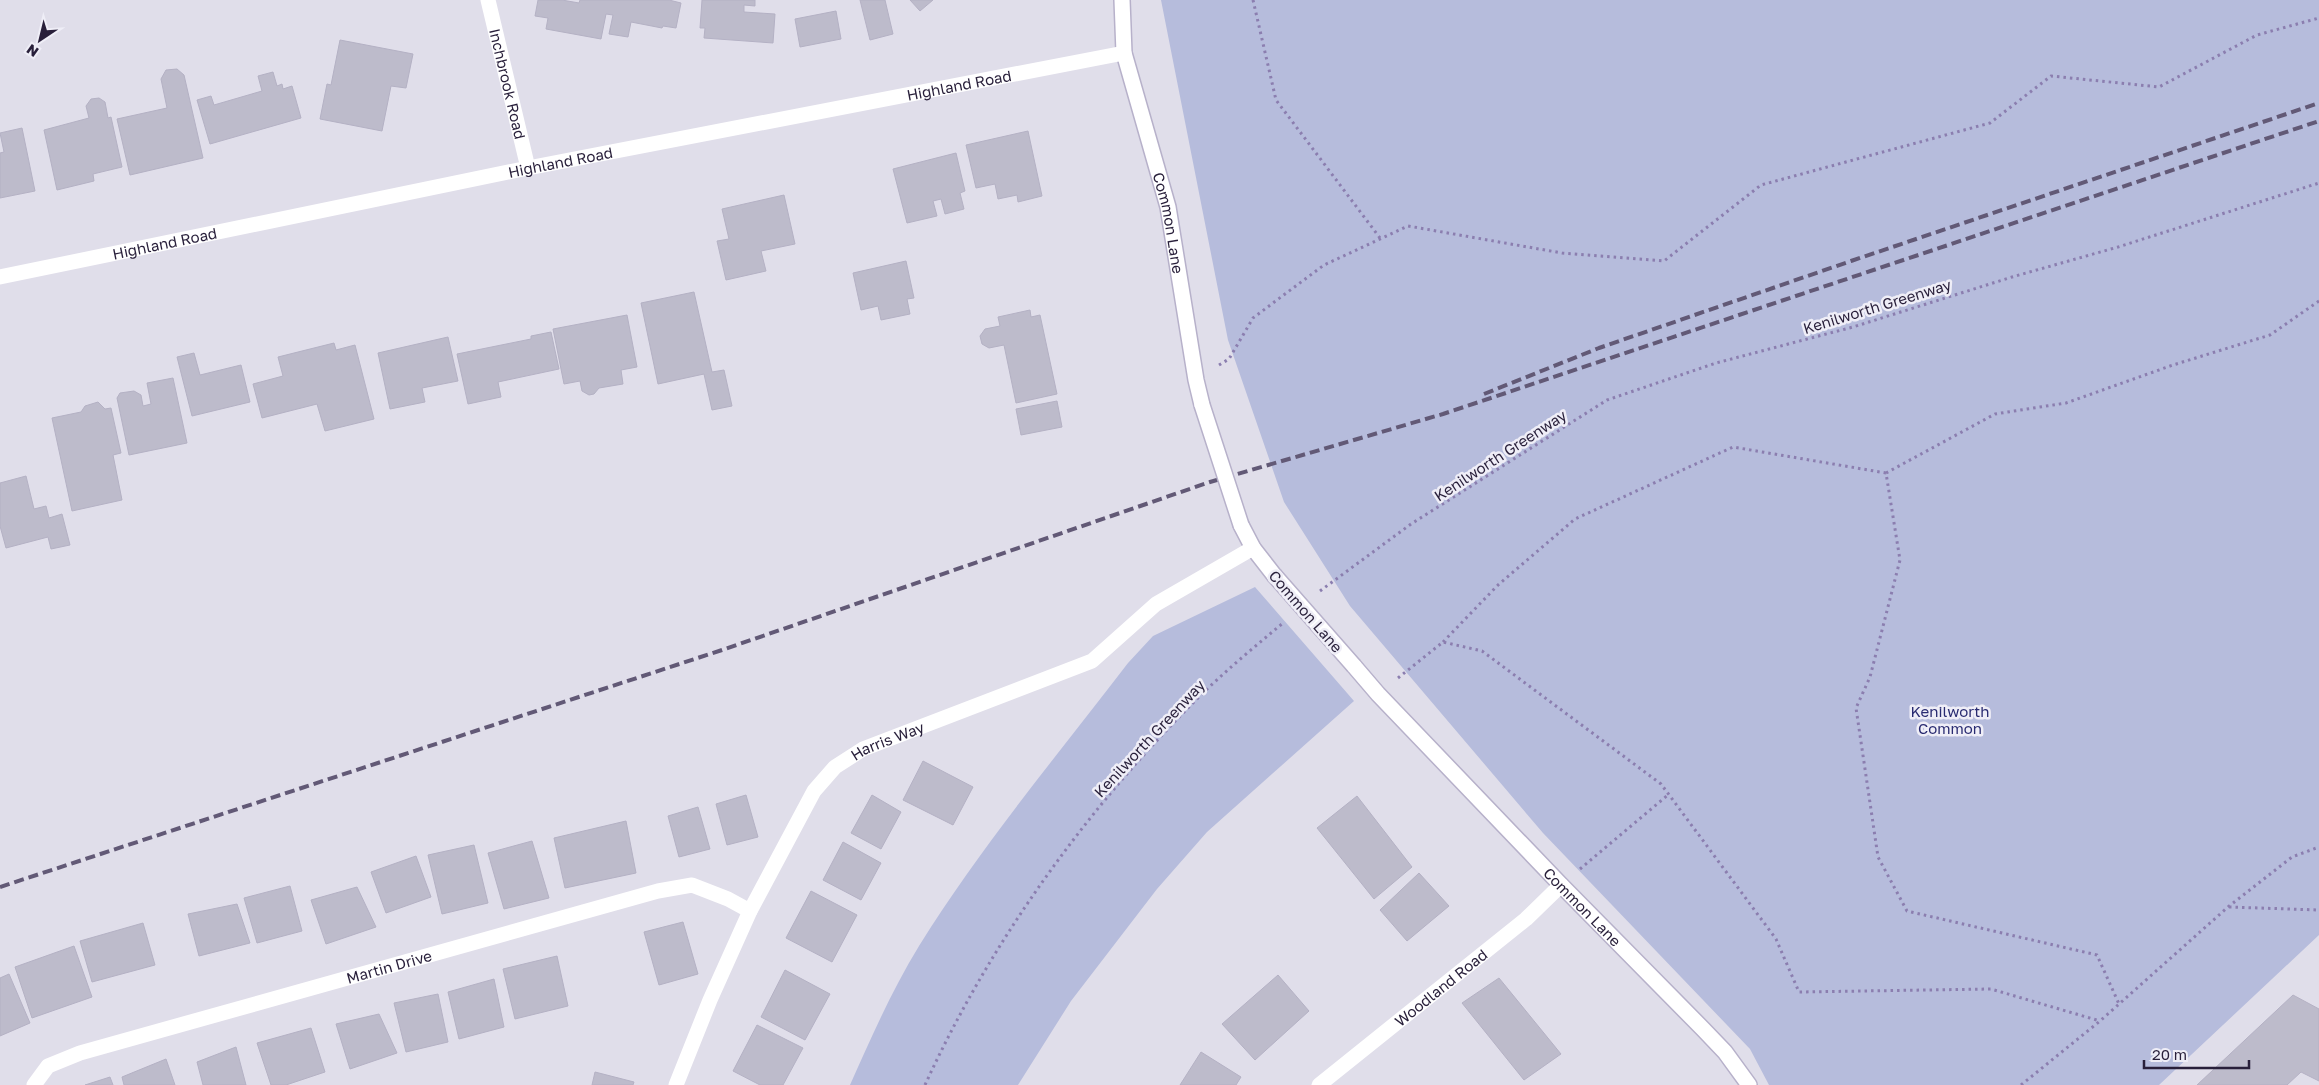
<svg xmlns="http://www.w3.org/2000/svg" width="2319" height="1085" font-family="'Golos Text',sans-serif">
<style>
.green{fill:#b6bcdc}
.building{fill:#bdbbcb;stroke:#b4b1c4}
.lines{fill:none;stroke-linecap:round;stroke-linejoin:round}
.secondary-casing{stroke:#b7b1ca;stroke-width:18}
.path{stroke:#8b7eaf;stroke-width:3;stroke-dasharray:2.5 4;stroke-linecap:butt}
.street{stroke:#fff;stroke-width:15}
.secondary{stroke:#fff;stroke-width:15}
.rail{stroke:#625976;stroke-width:4;stroke-dasharray:10 5;stroke-linecap:butt}
.secondary-bridge-casing{stroke:#b7b1ca;stroke-width:18;stroke-linecap:butt}
.secondary-bridge{stroke:#fff;stroke-width:15}
.labels{text-anchor:middle;dominant-baseline:central;stroke-width:5;stroke-linejoin:round;paint-order:stroke}
.street-label{font-size:15px;fill:#281f3a;stroke:#efeef7}
.park-label{font-size:15px;fill:#292b71;stroke:#efeef7}
</style>
<rect width="100%" height="100%" fill="#e0deea"/>
<!-- green -->
<path class="green" d="M1161 0H2319V935L2159 1085H1769L1750 1049 1543 833 1350 606 1284 502 1228 340Z
M1255 587 1354 701 1207 832 1157 889 1071 1001 1018 1085H850C871 1038 892 990 919 946 981 846 1057 756 1128 663L1153 636Z"/>
<!-- building -->
<path class="building" d="M538 0H562L579 3 580 0H669L681 3 676 28 663 26 662 28 631 22 628 37 609 34 613 15 606 14 601 39 546 29 548 18 535 16Z
M702 0H755V6L744 5V12L775 14 773 43 704 38 705 28H700Z
M860 0H885L893 34 870 40Z
M910 0H933L920 11Z
M836 11 841 39 800 47 795 19Z
M340 40 413 54 406 88 391 86 382 131 320 119 327 84 331 85Z
M177 69 184 75 203 158 130 175 117 119 167 108 161 79 166 70Z
M273 72 277 86 282 84 283 89 292 86 301 118 210 144 197 100 211 96 214 105 262 91 258 76Z
M99 98 105 102 108 118 111 117 122 167 93 174 94 181 57 190 44 130 89 118 86 106 91 99Z
M22 128 35 191 0 198V153L4 152 0 133Z
M1028 131 1042 196 1018 202 1017 195 998 199 995 184 976 188 966 145Z
M956 153 965 191 960 193 964 209 945 214 941 199 933 201 937 216 907 223 893 169Z
M784 195 795 244 761 251 766 271 726 280 717 241 729 239 722 209Z
M906 261 914 298 907 299 910 314 881 320 878 306 861 310 853 273Z
M694 292 712 372 724 370 732 406 712 410 704 374 658 384 641 303Z
M1030 310 1031 317 1040 315 1057 394 1016 403 1004 345 989 348 982 344 980 336 985 329 1000 326 998 317Z
M627 315 637 367 621 370 623 384 599 388 594 394 589 395 582 391 580 381 564 384 553 329Z
M551 332 559 369 498 382 501 397 468 404 457 354 531 339V336Z
M448 337 458 381 422 388 425 402 390 409 378 353Z
M334 343 336 350 355 345 374 419 325 431 317 404 262 418 253 384 283 376 278 357Z
M194 353 200 375 241 365 250 402 192 416 177 357Z
M173 378 187 443 129 455 117 398 120 393 134 391 141 395 143 406 151 404 147 383Z
M1057 401 1062 427 1021 435 1016 409Z
M98 402 105 409 111 408 121 453 113 455 122 500 72 511 52 418 81 412 85 406Z
M26 476 34 509 46 506 49 518 62 514 70 545 51 549 48 537 6 548 0 526V483Z
M923 761 973 787 953 825 903 800Z
M746 795 758 837 727 845 716 804Z
M872 795 901 812 881 849 851 833Z
M1357 796 1412 867 1374 899 1317 828Z
M698 807 710 849 679 857 668 816Z
M626 821 636 873 565 888 554 838Z
M532 841 549 898 504 909 488 853Z
M843 842 881 863 861 900 823 880Z
M474 845 488 903 442 914 428 855Z
M416 856 431 897 386 913 371 872Z
M1419 873 1449 906 1407 941 1380 910Z
M290 886 302 931 257 943 244 898Z
M357 887 376 927 326 944 311 900Z
M811 891 857 915 832 962 786 938Z
M237 904 250 943 199 956 188 914Z
M683 922 698 974 659 985 644 932Z
M143 923 155 965 92 982 80 941Z
M74 946 92 997 32 1018 15 967Z
M557 956 568 1006 515 1019 503 969Z
M785 970 830 994 805 1040 761 1017Z
M9 974 30 1023 0 1036V978Z
M1278 975 1309 1011 1255 1060 1222 1024Z
M1499 978 1561 1054 1524 1080 1462 1003Z
M494 979 504 1027 459 1039 448 992Z
M438 994 448 1042 406 1052 394 1003Z
M2293 995 2319 1009V1081L2301 1072 2287 1085H2197Z
M379 1014 397 1053 350 1069 336 1024Z
M757 1025 803 1048 783 1085H760L733 1071Z
M311 1028 325 1072 286 1085H271L257 1043Z
M236 1047 246 1085H203L197 1062Z
M1201 1052 1241 1077 1236 1085H1180Z
M166 1059 175 1085H124L122 1077Z
M595 1072 634 1082 633 1085H592Z
M110 1077 113 1085H85Z"/>
<g class="lines">
<!-- secondary casing -->
<g class="secondary-casing">
<g id="secondary">
<path id="s6" d="M1122 0 1124 53 1168 207 1196 380 1202 405"/>
<path d="M1241 525 1253 548 1274 575"/>
<path id="s7" d="M1354 666 1378 694 1561 885 1703 1029 1725 1052 1749 1085"/>
</g>
</g>
<!-- path -->
<path class="path" d="M1253 0 1276 100 1380 238
M1219 365 1229 359 1253 318 1277 300 1324 265 1408 226 1562 253 1664 261 1761 185 1990 123 2051 76 2159 87 2257 35 2319 18
M1886 473 1995 414 2066 403 2173 365 2270 335 2319 301
M1320 591 1411 524 1607 400 1716 363 1853 327 2012 277 2118 247 2319 183
M1443 642 1498 585 1575 519 1733 447 1886 473 1900 560 1870 677 1856 708 1878 857 1907 911 2097 955 2119 1004
M1398 678 1443 642 1482 651 1661 784 1776 939 1799 992 1991 989 2100 1021
M1580 869 1669 794
M2229 907 2319 910
M925 1085C989 945 1082 815 1190 706 1219 676 1252 649 1283 623
M2021 1085 2100 1021 2228 907 2292 857 2319 847"/>
<!-- street -->
<g class="street">
<path id="s1" d="M488 0 528 168"/>
<path id="s2" d="M0 277 528 168 1124 53"/>
<path id="s3" d="M34 1085 48 1066 80 1053 658 891 692 885 728 899 750 911"/>
<path id="s4" d="M676 1085 710 1000 750 911 814 791 835 767 863 749 1092 661 1156 604 1253 548"/>
<path id="s5" d="M1319 1085 1526 919 1561 885"/>
</g>
<!-- secondary -->
<use href="#secondary" class="secondary"/>
<!-- rail -->
<path class="rail" d="M1484 394 1599 348 1851 261 2319 103
M0 887 722 650 1210 482 1443 414 2319 121"/>
<!-- secondary-bridge casing -->
<g class="secondary-bridge-casing">
<path id="secondary-bridge" d="M1202 405 1241 525
M1274 575 1354 666"/>
</g>
<!-- secondary-bridge -->
<use href="#secondary-bridge" class="secondary-bridge"/>
</g>
<g class="labels">
<!-- street labels -->
<g class="street-label">
<text stroke="none"><textPath href="#s1" startOffset="86">Inchbrook Road</textPath></text>
<text stroke="none"><textPath href="#s2" startOffset="978">Highland Road</textPath></text>
<text stroke="none"><textPath href="#s2" startOffset="572">Highland Road</textPath></text>
<text stroke="none"><textPath href="#s6" startOffset="229">Common Lane</textPath></text>
<text stroke="none"><textPath href="#s2" startOffset="168">Highland Road</textPath></text>
<text transform="translate(1877 306) rotate(-17)">Kenilworth Greenway</text>
<text transform="translate(1500 455) rotate(-33)">Kenilworth Greenway</text>
<text transform="translate(1306 611) rotate(49)">Common Lane</text>
<text transform="translate(1149 738) rotate(-47)">Kenilworth Greenway</text>
<text stroke="none"><textPath href="#s4" startOffset="416">Harris Way</textPath></text>
<text stroke="none"><textPath href="#s7" startOffset="332">Common Lane</textPath></text>
<text stroke="none"><textPath href="#s3" startOffset="379">Martin Drive</textPath></text>
<text stroke="none"><textPath href="#s5" startOffset="156">Woodland Road</textPath></text>
</g>
<!-- park labels -->
<g class="park-label">
<text x="1950" y="711">Kenilworth<tspan x="1950" dy="17">Common</tspan></text>
</g>
</g>
<!-- north arrow -->
<g transform="translate(40 40) rotate(215)" stroke="#efeef7" stroke-width="4" paint-order="stroke">
<path d="M0-4L9 19L0 12L-9 19Z" fill="#281f3a"/>
<text y="-8" font-size="14" font-weight="bold" text-anchor="middle" fill="#281f3a">N</text>
</g>
<!-- scale -->
<path d="M2144 1060v8h105v-8" fill="none" stroke="#281f3a" stroke-width="2.5"/>
<text x="2152" y="1060" font-size="15" fill="#281f3a" stroke="#efeef7" stroke-width="4" paint-order="stroke">20 m</text>
</svg>
